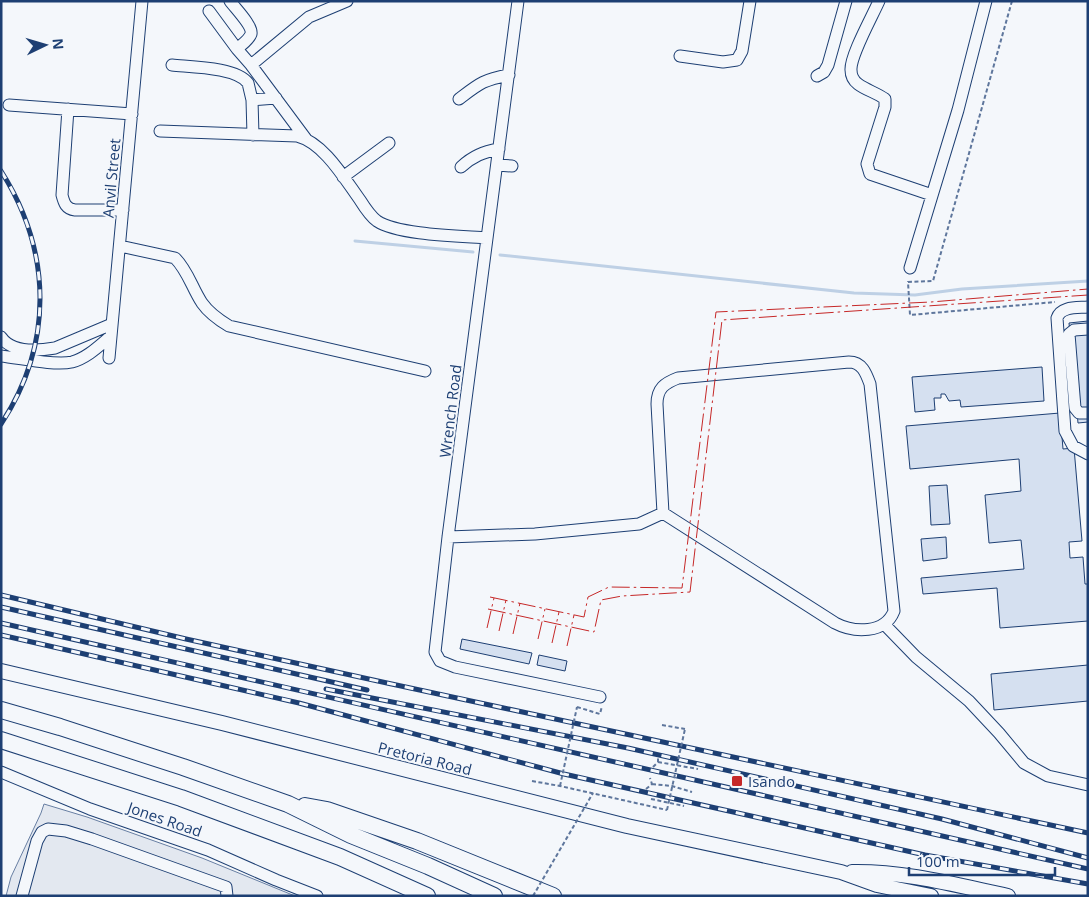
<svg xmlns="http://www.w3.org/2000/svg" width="1089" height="897" font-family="'Open Sans',sans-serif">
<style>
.parking{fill:#e3e8f0;stroke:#687fa3}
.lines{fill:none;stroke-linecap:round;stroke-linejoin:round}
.stream{stroke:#bed0e5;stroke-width:3}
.building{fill:#d5e0f0;stroke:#1d3f73}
.minor-casing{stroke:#1d3f73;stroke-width:13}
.major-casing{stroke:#1d3f73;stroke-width:16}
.highway-casing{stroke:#1d3f73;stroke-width:18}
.path{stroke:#5e769c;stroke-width:2;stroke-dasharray:4 2.5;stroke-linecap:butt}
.minor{stroke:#f4f7fb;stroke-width:11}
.major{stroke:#f4f7fb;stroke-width:14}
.highway{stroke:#f4f7fb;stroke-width:16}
.rail-casing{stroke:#1d3f73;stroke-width:5}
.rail{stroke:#f4f7fb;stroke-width:3;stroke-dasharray:9;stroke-linecap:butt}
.path-bridge{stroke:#5e769c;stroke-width:2;stroke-dasharray:4 2.5;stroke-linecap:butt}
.power{stroke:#c62828;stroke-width:1;stroke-dasharray:18 4 2.5 4;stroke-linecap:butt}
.poi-dot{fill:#c62828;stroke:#f4f7fb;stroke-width:2}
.labels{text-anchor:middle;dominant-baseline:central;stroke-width:4;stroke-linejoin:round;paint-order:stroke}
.street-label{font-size:15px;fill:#1d3f73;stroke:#f4f7fb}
.poi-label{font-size:15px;fill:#1d3f73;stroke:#f4f7fb;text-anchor:start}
</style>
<rect width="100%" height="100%" fill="#f4f7fb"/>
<!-- parking -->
<path class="parking" d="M44 804 87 817 202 858 295 896H6L11 877 41 813Z"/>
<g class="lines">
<!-- stream -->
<path class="stream" d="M355 241 473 252
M500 255 854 293 915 295 962 289 1088 281"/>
</g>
<!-- building -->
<path class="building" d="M1088 321V422L1078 423 1069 323Z
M1042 367 1044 401 961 407 960 400 949 401 945 394H941V398H934L935 410 915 412 912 377Z
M1060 413 1063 449 1074 448 1082 541 1069 542 1070 558 1083 557 1085 584H1088V621L1000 628 997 588 923 594 921 578 1024 569 1021 540 989 543 985 495 1021 491 1019 459 910 469 906 426Z
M947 485 950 524 931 525 929 486Z
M946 537 947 558 923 561 921 539Z
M462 639 532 653 529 664 460 649Z
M539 655 567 661 565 671 537 665Z
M1088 665V701L994 710 991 674Z"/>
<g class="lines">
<!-- minor casing -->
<g class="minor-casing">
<path id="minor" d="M230 1C235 8 253 26 251 34 249 40 241 45 237 49L251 65 306 139
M518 1 448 537 435 652 440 661 455 667 600 697
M879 1C872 17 850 56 851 70 851 76 854 81 858 84 866 90 877 93 885 99V107L867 164 870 174 932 195
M209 11 237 49
M680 56 723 62 737 60 742 51 750 1
M172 65C191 67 236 67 248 83L252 100
M251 65 309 17 347 1
M817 76 824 72 828 65 846 1
M459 99C480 83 483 80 509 75
M9 105 132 114
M68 109 62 195C64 203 66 209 75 210H123
M160 131 297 136C324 143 344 178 360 200 365 208 370 216 377 221 398 235 460 236 487 238
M253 135 252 100 276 98
M497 165 512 166
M461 167C473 156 483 152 499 149
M343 177 389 143
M120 246 175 258C188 271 192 288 202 303 209 313 219 320 229 326L425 371
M910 268 958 110 986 1
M1088 307C1077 308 1061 306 1057 318L1065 431 1073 446 1088 454
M1088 329 1074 330 1069 334 1075 408 1079 413H1088
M1 337C12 353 38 351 55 348L112 324
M1 356C20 358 54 366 72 362 87 358 99 346 111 336
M109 358 142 1
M849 362C862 362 866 373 870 384L894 611C885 634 854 633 835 623L663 513 657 404C657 388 665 383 678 378Z
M448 537 535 534 639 524 663 513
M884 624 916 657 969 701 999 733 1024 763 1048 776 1088 785
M1 772 90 809 208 850 276 880 317 896
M22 896 37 841 42 832 48 829 66 831 92 839 226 887 227 896"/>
</g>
<!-- major casing -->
<g class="major-casing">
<path id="major" d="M1 671 222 723 627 826 841 872 877 885 931 896
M852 872C904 871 956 885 1008 896"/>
</g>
<!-- highway casing -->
<g class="highway-casing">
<path id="highway" d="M1 710 60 727 183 767 288 804 351 835 428 866 494 896
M1 740 181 798 340 857 427 896
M305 806 327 810 417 841 553 896"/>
</g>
<!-- path -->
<path class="path" d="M1012 1 933 281 908 282 910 315 1055 302
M577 707 600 714 602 706
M662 725 685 729
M658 762 698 769
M653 767 658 762V758
M532 781 560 786 667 810
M652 784 672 786 692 792
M646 789 652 784 650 778
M651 799 684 806"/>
<!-- minor -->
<use href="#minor" class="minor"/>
<!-- major -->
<use href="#major" class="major"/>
<!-- highway -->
<use href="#highway" class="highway"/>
<!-- rail casing -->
<g class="rail-casing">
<path id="rail" d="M1 171C52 251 54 344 1 424
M1 595 186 639 387 683 1088 833
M1 607 367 690
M1 623 1088 869
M1 635 299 703 564 774 925 855 1088 884
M326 689 628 748 942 819 1088 858"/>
</g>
<!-- rail -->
<use href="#rail" class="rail"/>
<!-- path-bridge -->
<path class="path-bridge" d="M560 786 577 707
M667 810 685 729
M533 896 593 793"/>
<!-- power -->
<path class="power" d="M490 597 584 617 588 597 609 587 682 588 716 312 931 302 1088 289
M488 609 594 632 601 600 622 596 690 592 722 320 1088 295
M487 628 494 598
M499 631 506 600
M513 634 520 603
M538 639 545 609
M552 643 559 612
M567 646 574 615"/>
</g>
<!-- markers -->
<rect class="poi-dot" x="731" y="775" width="12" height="12" rx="2.5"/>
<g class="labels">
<!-- street labels -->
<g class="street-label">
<text transform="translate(111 178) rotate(-85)">Anvil Street</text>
<text transform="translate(450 411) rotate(-83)">Wrench Road</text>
<text transform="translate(425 758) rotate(14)">Pretoria Road</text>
<text transform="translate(165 819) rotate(19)">Jones Road</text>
</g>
<!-- poi labels -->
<g class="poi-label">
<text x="748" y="781">Isando</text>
</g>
</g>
<!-- border -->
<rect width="1089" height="897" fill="none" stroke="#1d3f73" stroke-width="5"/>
<!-- north arrow -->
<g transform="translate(45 45) rotate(85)" stroke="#f4f7fb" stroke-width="4" paint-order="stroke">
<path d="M0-4L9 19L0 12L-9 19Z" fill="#1d3f73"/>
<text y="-8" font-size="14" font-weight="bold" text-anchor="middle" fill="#1d3f73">N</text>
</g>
<!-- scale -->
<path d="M909 867v8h146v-8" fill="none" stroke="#1d3f73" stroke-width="2.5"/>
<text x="916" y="867" font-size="15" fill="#1d3f73" stroke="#f4f7fb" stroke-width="4" paint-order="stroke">100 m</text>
</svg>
